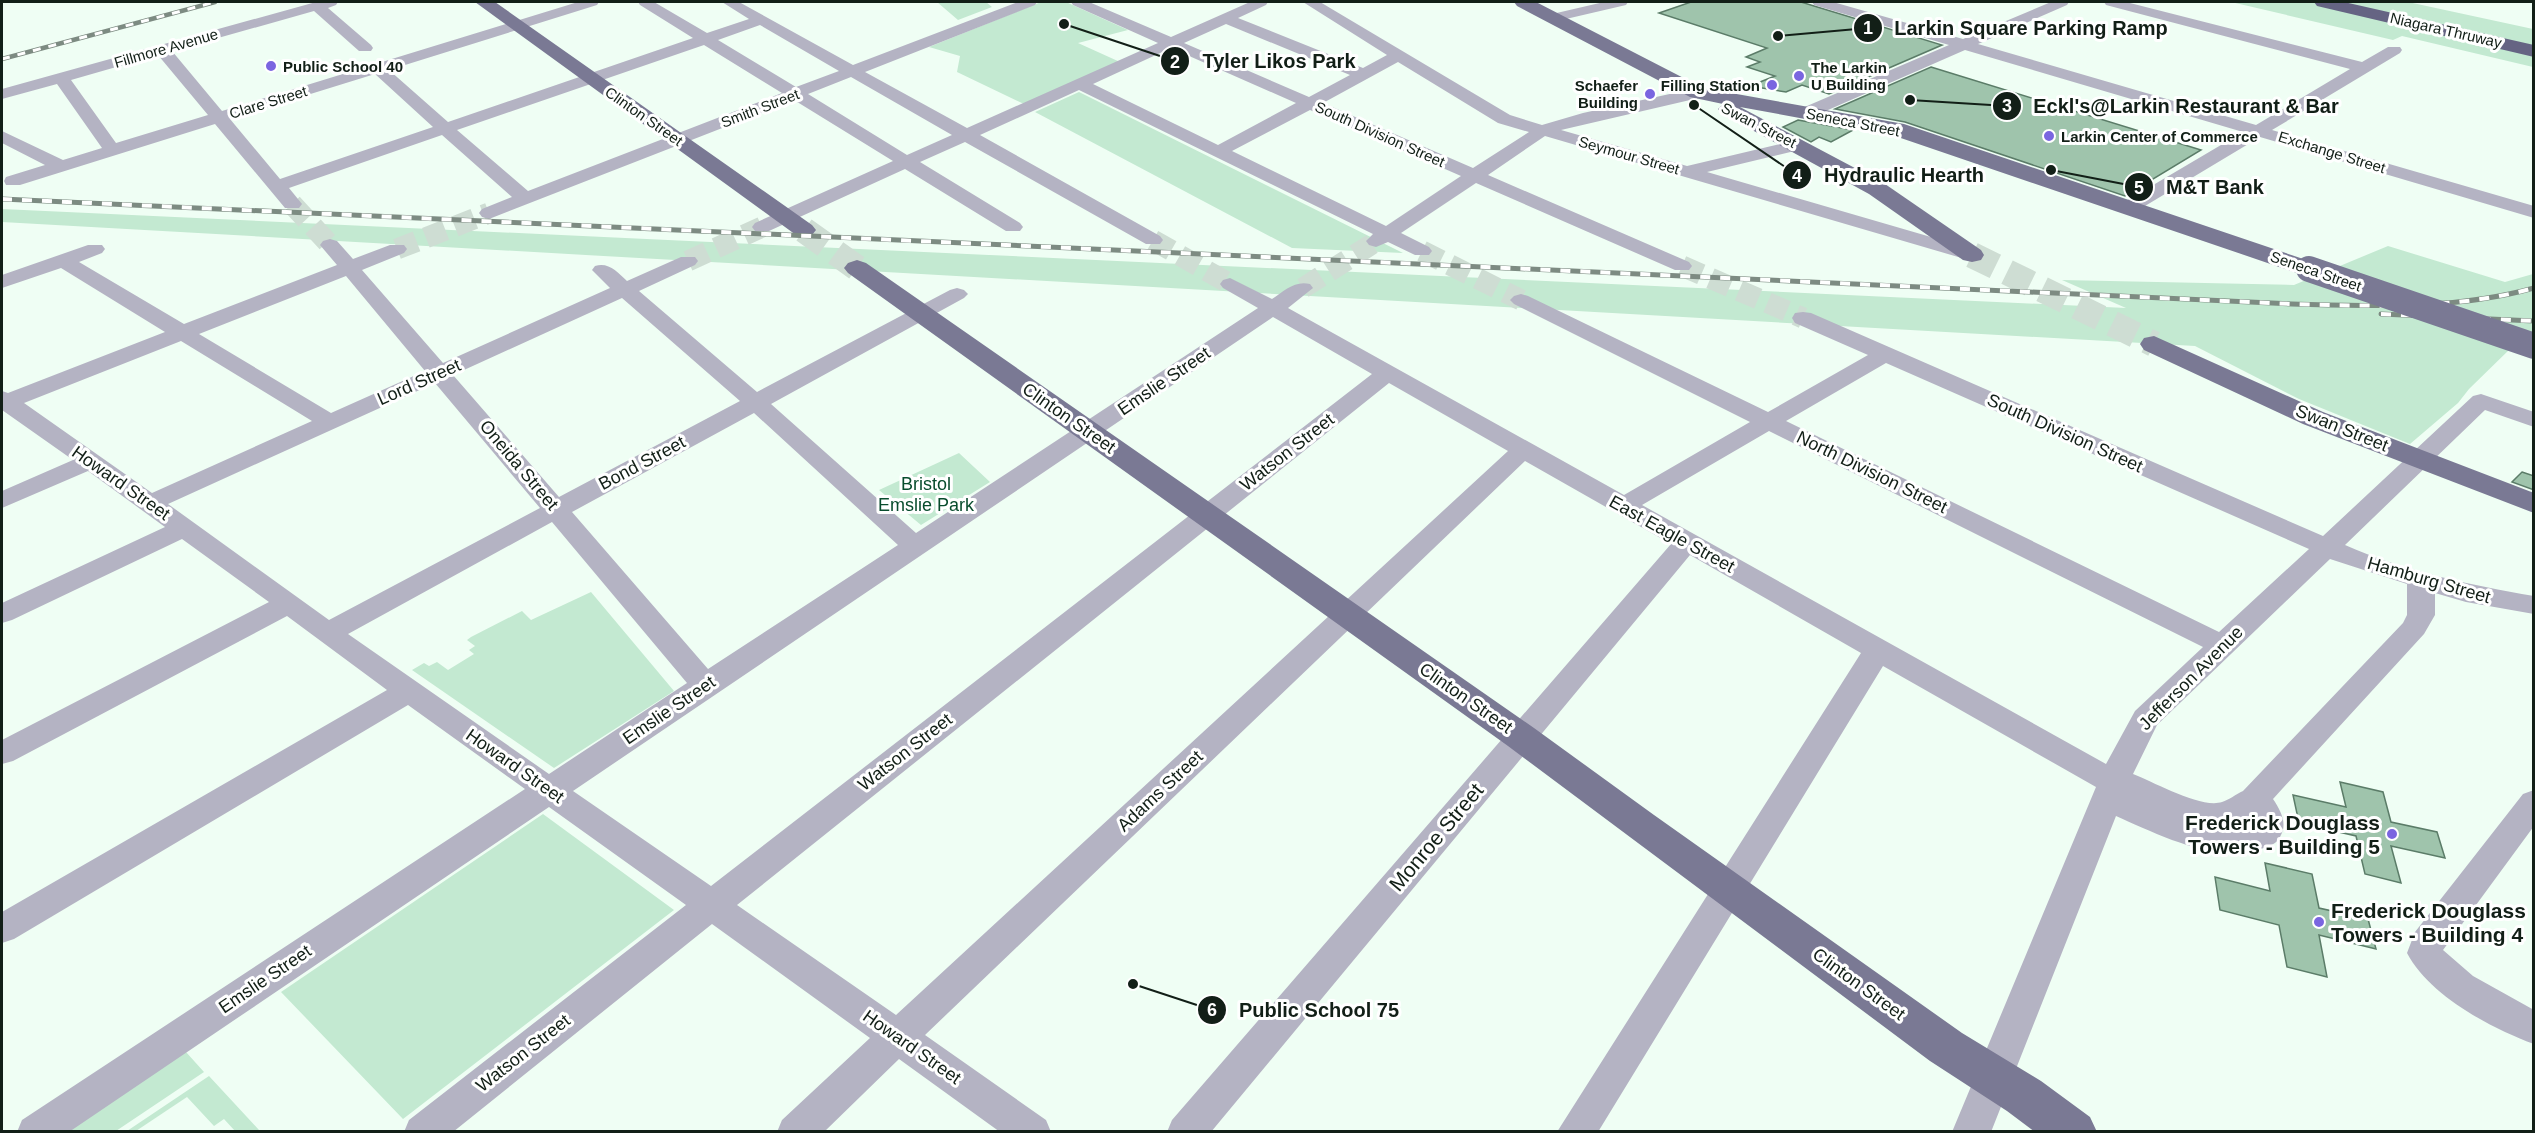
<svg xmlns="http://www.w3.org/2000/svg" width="2535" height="1133" font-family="Helvetica,sans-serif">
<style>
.green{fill:#c3e9d1}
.building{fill:#9fc4ac;stroke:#5b7c68;stroke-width:1.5}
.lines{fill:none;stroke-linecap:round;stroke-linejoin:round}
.minor-tunnel{stroke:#ceddd3;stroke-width:21;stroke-dasharray:21 10;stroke-linecap:butt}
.major-tunnel{stroke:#ceddd3;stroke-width:26;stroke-dasharray:26 13;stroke-linecap:butt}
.minor{fill:#b4b3c3;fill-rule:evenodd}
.major{fill:#7a7994;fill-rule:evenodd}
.highway{fill:#656483;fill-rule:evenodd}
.rail-far1-casing{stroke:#7d8b82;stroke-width:4.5}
.rail-casing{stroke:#7d8b82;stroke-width:5}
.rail-far1{stroke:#fff;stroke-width:3;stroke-dasharray:8;stroke-linecap:butt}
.rail{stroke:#fff;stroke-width:4;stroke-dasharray:10;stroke-linecap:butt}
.major-bridge{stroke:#7a7994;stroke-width:26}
.poi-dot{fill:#7a65e0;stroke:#fff;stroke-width:2}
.labels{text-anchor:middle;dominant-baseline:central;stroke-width:6;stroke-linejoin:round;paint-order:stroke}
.far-street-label{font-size:15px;fill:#121f17;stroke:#fff}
.far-poi-label{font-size:15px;font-weight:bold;fill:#121f17;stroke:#fff;text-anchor:start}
.street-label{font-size:18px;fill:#121f17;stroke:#fff}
.park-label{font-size:18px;fill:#084c2d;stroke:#fff}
.near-poi-label{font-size:21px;font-weight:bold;fill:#121f17;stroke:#fff;text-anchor:end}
.near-street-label{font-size:21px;fill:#121f17;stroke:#fff}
.leader{fill:none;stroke:#121f17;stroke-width:2}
.callout-dot{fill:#121f17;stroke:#fff;stroke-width:2}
.mark-label{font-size:18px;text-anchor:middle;font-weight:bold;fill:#fff}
.callout-label{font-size:20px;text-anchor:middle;font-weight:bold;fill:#121f17;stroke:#fff;stroke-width:6;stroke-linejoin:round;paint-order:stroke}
</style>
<rect width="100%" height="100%" fill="#effef4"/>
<!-- green -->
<path class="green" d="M937 2H986L992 7 958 20Z
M1041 2H1066L1128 30 1078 43 1120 62 1024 104 957 72 960 56 929 47Z
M2231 2H2408L2533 29V67L2402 36 2393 40Z
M1079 92 1403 253 1292 248 1035 112Z
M2 209 2126 308 2062 280 2294 285 2388 246 2505 282 2533 274V344L2511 348 2469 389 2458 403 2410 444 2299 399 2195 346 2 222Z
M959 453 990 482 921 525 879 490Z
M591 592 674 691 554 768 412 670 424 663 429 666 437 662 448 670 474 654 469 650 475 646 467 640 471 637 522 611 531 620Z
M543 814 674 910 403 1119 281 992Z
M186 1052 204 1072 116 1131 67 1132Z
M209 1076 259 1130 235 1131 224 1119 214 1126 187 1097 136 1131H127Z"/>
<!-- building -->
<path class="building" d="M1691 2H1801L1942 45 1829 94 1802 85 1786 92 1750 86 1775 76 1747 67 1760 62 1746 57 1767 48 1659 13Z
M1931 67 2201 150 2125 196 1905 122 1835 109Z
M1798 120 1853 130 1831 142 1819 137 1811 142 1783 127Z
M2522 472 2534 476V490L2512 482Z
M2340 782 2383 792 2391 822 2437 832 2445 858 2391 846 2401 883 2365 874 2356 836 2299 823 2293 795 2346 807Z
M2265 863 2312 874 2319 908 2368 919 2376 949 2319 935 2327 977 2287 967 2279 925 2220 910 2215 877 2270 891Z"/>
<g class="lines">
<!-- minor-tunnel -->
<path class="minor-tunnel" d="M292 204 330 245
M1153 240 1230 284
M397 249 489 213
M1422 251 1521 300
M688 261 762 227
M1682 266 1803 318
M1303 288 1372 244"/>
<!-- major-tunnel -->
<path class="major-tunnel" d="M804 230 857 268
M1972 255 2154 344"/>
<!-- minor -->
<path class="minor" d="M316 2H338L336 5 328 8 371 45 373 48 371 51H359L314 11 172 51 222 111 578 2H599L597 5 389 70 448 122 693 38 640 5 638 2H654L707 33 749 19 722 2H739L853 65 1018 2H1037L1035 5 865 72 967 128 1158 43 1073 5 1071 2H1089L1171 37 1250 2H1268L1266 5 1238 18 1363 68 1387 55 1303 2H1320L1510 115 1542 125 1583 113 1697 88 1703 89 1705 93 1703 97 1561 130 1687 166 1797 140 1803 141 1806 145 1803 149 1707 172 1979 251 1982 255 1979 259H1965L1545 136 1488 175 1689 262 1692 266 1689 270H1675L1476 183 1401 233 1429 247 1432 251 1429 255H1415L1388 242 1376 247 1369 245 1366 241 1373 234 1079 90 980 135 1160 236 1163 240 1160 244H1146L965 142 920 162 1020 223 1023 227 1020 231H1006L905 169 769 231H755L752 227 755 223 893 161 794 100 489 219 482 217 479 213 482 209 512 197 442 135 289 188 302 204 299 208H285L215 124 20 185H6L4 181 6 177 45 165 2 143V131L63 160 102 148 57 84 2 99V89ZM1226 24 1350 75 1309 97 1184 43ZM760 25 839 71 796 87 718 40ZM704 45 782 93 528 191 457 130ZM1171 48 1296 103 1218 145 1093 84ZM158 55 208 115 116 143 71 80ZM1398 62 1498 123 1529 132 1473 168 1323 103ZM375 74 433 127 280 179 230 119ZM851 77 952 135 907 155 808 94ZM1310 110 1461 176 1386 226 1232 151Z
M1604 2H1628L1626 5 1553 22 1546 18 1548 15Z
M1812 2H1833L1963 39 2051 2H2069L2067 5 1978 44 2256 125 2350 69 2106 5 2104 2H2126L2362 62 2388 47H2400L2402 50 2400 53 2272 130 2534 206V218L2260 137 2135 212H2121L2118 208 2121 204 2243 132 1965 50 1812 117H1800L1797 113 1800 109 1949 45 1814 5Z
M330 239 337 241 353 259 390 245H404L407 249 404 253 362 270 443 363 610 288 592 270 595 266C609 262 617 272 627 281L681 257H695L698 261 695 265 639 291 757 392 950 290 957 288 964 290 968 294 964 298 771 404 916 533 1258 308 1223 288 1220 284 1223 280 1230 278 1272 299C1284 291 1295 280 1310 284L1313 288 1288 308 1624 495 1750 422 1514 304 1510 300 1514 296 1521 294 1528 296 1768 412 1868 355 1795 323 1792 318 1795 313 1803 312 1811 313 2323 536 2473 396 2481 394 2534 412V427L2485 410 2345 545C2404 571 2470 585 2534 596V614L2466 602 2435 593V615L2424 634 2273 799C2281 811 2288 824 2280 837 2277 843 2272 845 2266 847 2221 867 2157 834 2116 816L1991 1132H1952L2096 787 1883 666 1598 1132H1557L1861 653 1690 555 1211 1132H1167L1172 1120 1671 544 1525 461 925 1035 1046 1120 1051 1132H1000L899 1059 824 1132H777L782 1120 870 1038 712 924 453 1132H404L409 1120 686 905 549 807 69 1132H17L22 1120 525 789 408 705 14 939 2 943V912L387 690 287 616 13 761 2 764V740L269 602 182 539 12 620 2 623V603L165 527 88 471 2 508V491L73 460 2 410V391L8 393 165 332 61 268 2 288V275L88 245H102L105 249 102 253 79 262 184 324 337 265 320 245 323 241ZM346 276 425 371 331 413 199 334ZM622 298 740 401 559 497 453 375ZM1273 317 1372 374 711 886 573 791ZM181 341 312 421 152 493 24 403ZM1886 363 2309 549 2219 632 1786 421ZM435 383 540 508 329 620 168 504ZM1389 383 1508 451 896 1015 737 905ZM754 413 898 545 708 669 572 512ZM1769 431 2203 647 2135 711 2106 764 1642 505ZM552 522 687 683 549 774 348 634ZM2330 559 2407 584V615L2403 623 2243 791C2236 794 2229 800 2222 802 2201 809 2154 782 2133 774L2157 725ZM2250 817 2251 826C2239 831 2226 828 2214 827L2225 826Z
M2534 790V826L2443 950 2473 976 2534 1010V1044C2490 1028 2429 995 2407 953L2415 932 2523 794Z"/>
<!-- major -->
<path class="major" d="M475 2H495L812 225 816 230 812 235 804 237 796 235Z
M1514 2H1536L1703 88 1904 124 2318 264 2322 269 2318 274 2309 277 2300 274 1892 135 1740 107 1885 184 1981 250 1984 255 1981 260 1972 262 1963 260 1869 194 1721 113 1718 109 1723 104 1690 97 1517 6Z
M857 260 866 263 1534 728 1654 815 1962 1033 2041 1081 2090 1117 2097 1132H2035L2007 1111 1930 1061 1508 746 848 273 844 268 848 263Z
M2154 336 2323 412 2534 493V513L2303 424 2144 350 2140 344 2144 338Z"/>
<!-- highway -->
<path class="highway" d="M2314 2H2344L2534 45V57L2317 6Z"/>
<!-- rail-far1 casing -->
<g class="rail-far1-casing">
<path id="rail-far1" d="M2 59 215 2"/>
</g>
<!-- rail casing -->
<g class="rail-casing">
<path id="rail" d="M2 199 2292 304C2374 306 2454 310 2534 288
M2381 314 2534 321"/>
</g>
<!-- rail-far1 -->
<use href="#rail-far1" class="rail-far1"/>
<!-- rail -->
<use href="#rail" class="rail"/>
<!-- major-bridge -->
<path class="major-bridge" d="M2309 269 2534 346"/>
</g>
<!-- markers -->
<g class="poi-dot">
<circle cx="271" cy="66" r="6"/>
<circle cx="1799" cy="76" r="6"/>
<circle cx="1772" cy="85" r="6"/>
<circle cx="1650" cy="94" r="6"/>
<circle cx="2049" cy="136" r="6"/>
<circle cx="2392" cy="834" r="6"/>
<circle cx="2319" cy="922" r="6"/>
</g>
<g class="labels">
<!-- far-street labels -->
<g class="far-street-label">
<text transform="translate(2446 30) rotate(13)">Niagara Thruway</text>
<text transform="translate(166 48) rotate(-16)">Fillmore Avenue</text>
<text transform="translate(268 102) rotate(-17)">Clare Street</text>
<text transform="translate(760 108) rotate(-21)">Smith Street</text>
<text transform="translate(644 116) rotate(35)">Clinton Street</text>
<text transform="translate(1853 122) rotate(11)">Seneca Street</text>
<text transform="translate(1759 125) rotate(27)">Swan Street</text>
<text transform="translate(1380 134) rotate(24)">South Division Street</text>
<text transform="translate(2332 152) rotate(17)">Exchange Street</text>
<text transform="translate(1629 155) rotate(16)">Seymour Street</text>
<text transform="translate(2316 271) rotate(19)">Seneca Street</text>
</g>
<!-- far-poi labels -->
<g class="far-poi-label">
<text x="283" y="66">Public School 40</text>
<text x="1811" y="67">The Larkin<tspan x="1811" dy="17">U Building</tspan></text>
<text x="1638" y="85" text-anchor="end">Schaefer<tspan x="1638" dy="17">Building</tspan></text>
<text x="1760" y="85" text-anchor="end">Filling Station</text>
<text x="2061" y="136">Larkin Center of Commerce</text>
</g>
<!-- street labels -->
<g class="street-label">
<text transform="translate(1164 381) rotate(-34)">Emslie Street</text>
<text transform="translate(419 382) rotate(-24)">Lord Street</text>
<text transform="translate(1069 418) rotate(35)">Clinton Street</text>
<text transform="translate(2342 428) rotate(22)">Swan Street</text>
<text transform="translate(2065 433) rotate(24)">South Division Street</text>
<text transform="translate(1287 452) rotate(-38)">Watson Street</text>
<text transform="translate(642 463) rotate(-28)">Bond Street</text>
<text transform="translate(519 465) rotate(50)">Oneida Street</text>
<text transform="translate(1872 472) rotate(26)">North Division Street</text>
<text transform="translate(121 483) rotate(35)">Howard Street</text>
<text transform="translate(1672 534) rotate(29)">East Eagle Street</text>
<text transform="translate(2429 580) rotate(16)">Hamburg Street</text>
<text transform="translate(2191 678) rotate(-45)">Jefferson Avenue</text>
<text transform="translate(1466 698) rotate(35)">Clinton Street</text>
<text transform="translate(669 710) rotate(-34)">Emslie Street</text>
<text transform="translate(905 752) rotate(-38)">Watson Street</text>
<text transform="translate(515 766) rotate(35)">Howard Street</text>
<text transform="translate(1160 791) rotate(-43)">Adams Street</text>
<text transform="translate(265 979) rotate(-34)">Emslie Street</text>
<text transform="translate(1859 984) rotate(36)">Clinton Street</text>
<text transform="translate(912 1047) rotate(35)">Howard Street</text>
<text transform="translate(523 1053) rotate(-38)">Watson Street</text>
</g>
<!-- park labels -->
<g class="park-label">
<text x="926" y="484">Bristol<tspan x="926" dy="21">Emslie Park</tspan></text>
</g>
<!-- near-poi labels -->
<g class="near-poi-label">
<text x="2380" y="822">Frederick Douglass<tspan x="2380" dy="24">Towers - Building 5</tspan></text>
<text x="2331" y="910" text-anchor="start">Frederick Douglass<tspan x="2331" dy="24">Towers - Building 4</tspan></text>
</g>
<!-- near-street labels -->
<g class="near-street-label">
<text transform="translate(1436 837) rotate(-50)">Monroe Street</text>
</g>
</g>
<!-- callouts -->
<path class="leader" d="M1778 36L1868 28M1064 24L1175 61M1910 100L2007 106M1694 105L1797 175M2051 170L2139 187M1133 984L1212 1010"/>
<g class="callout-dot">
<circle cx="1778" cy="36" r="6"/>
<circle cx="1064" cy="24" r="6"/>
<circle cx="1910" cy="100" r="6"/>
<circle cx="1694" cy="105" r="6"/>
<circle cx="2051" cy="170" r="6"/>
<circle cx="1133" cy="984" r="6"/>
<circle cx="1868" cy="28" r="15"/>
<circle cx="1175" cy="61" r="15"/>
<circle cx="2007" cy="106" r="15"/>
<circle cx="1797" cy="175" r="15"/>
<circle cx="2139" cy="187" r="15"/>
<circle cx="1212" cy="1010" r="15"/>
</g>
<g class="mark-label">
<text x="1868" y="34">1</text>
<text x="1175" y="68">2</text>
<text x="2007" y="112">3</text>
<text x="1797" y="182">4</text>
<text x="2139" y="194">5</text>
<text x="1212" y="1016">6</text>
</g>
<g class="callout-label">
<text x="2031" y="35">Larkin Square Parking Ramp</text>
<text x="1279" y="68">Tyler Likos Park</text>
<text x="2186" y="113">Eckl's@Larkin Restaurant &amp; Bar</text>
<text x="1904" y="182">Hydraulic Hearth</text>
<text x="2215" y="194">M&amp;T Bank</text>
<text x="1319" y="1017">Public School 75</text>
</g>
<!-- border -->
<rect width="2535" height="1133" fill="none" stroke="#121f17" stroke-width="6"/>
</svg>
